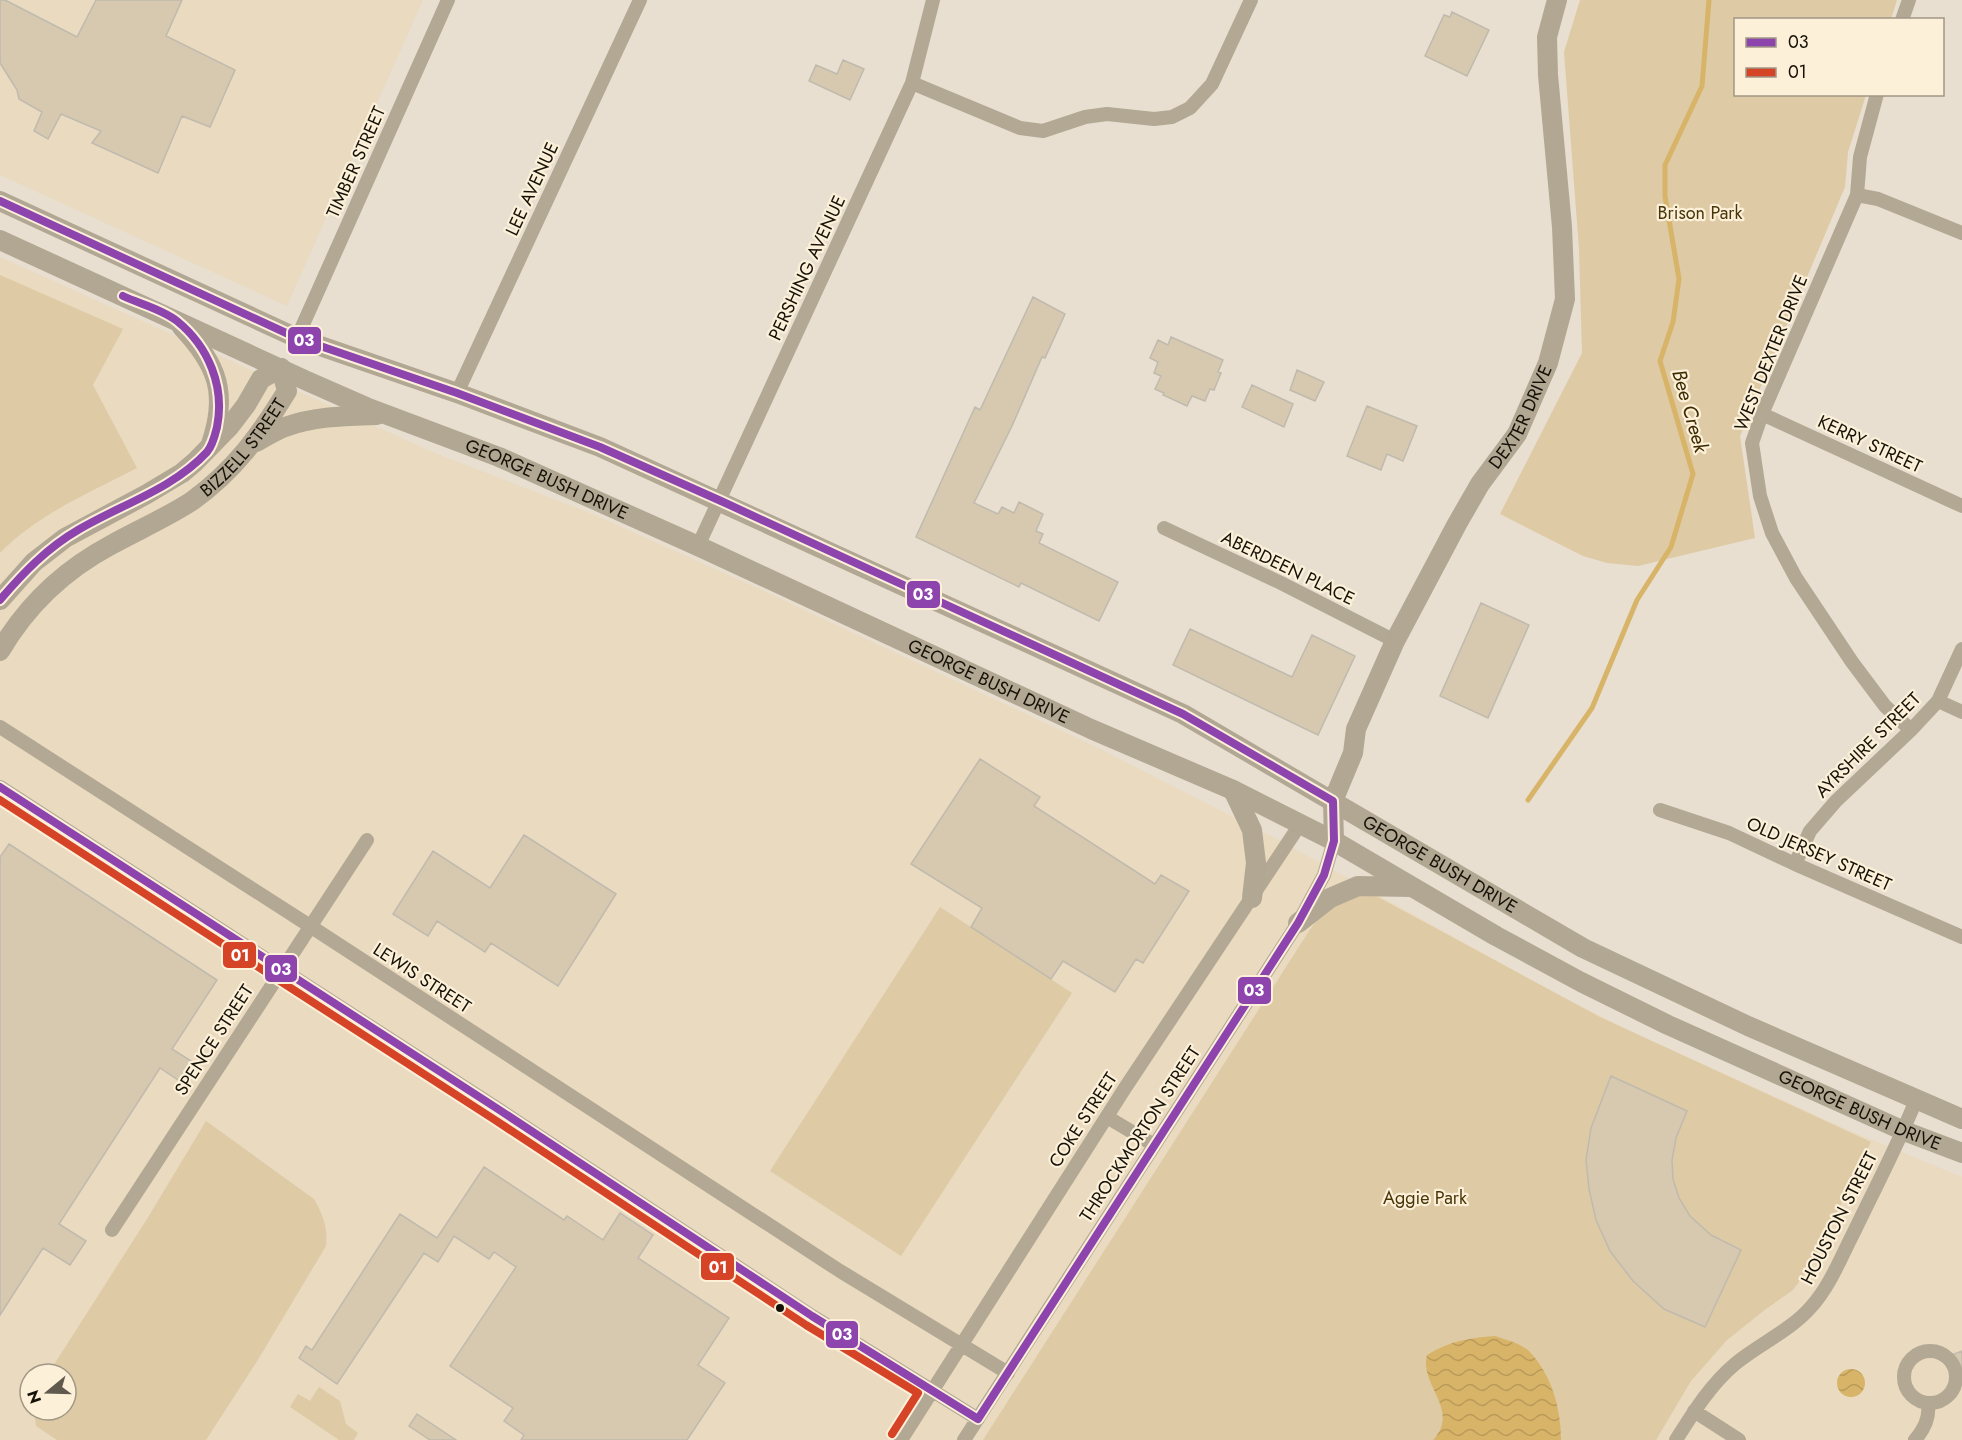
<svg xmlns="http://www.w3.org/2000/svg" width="1962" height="1440" font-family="Jost,sans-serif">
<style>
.built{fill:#e9dac0;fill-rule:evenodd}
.green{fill:#decaa5}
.water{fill:url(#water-waves)}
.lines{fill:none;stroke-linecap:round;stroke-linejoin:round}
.stream{stroke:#d8b468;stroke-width:5}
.building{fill:#d6c9af;stroke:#c0baae;stroke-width:1.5}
.street{stroke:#b2a894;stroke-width:14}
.secondary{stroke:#b1a793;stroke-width:20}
.bus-1-casing{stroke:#fcf0d9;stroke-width:12}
.bus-2-casing{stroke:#fcf0d9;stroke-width:12}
.bus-1{stroke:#8e44ad;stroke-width:8}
.bus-2{stroke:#d64427;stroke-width:8}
.bus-dot{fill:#161107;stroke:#fcf0d9;stroke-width:2}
.labels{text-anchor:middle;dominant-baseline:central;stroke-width:4.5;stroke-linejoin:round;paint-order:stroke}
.street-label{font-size:18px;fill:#161107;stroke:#fcf0d9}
.park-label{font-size:18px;fill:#483508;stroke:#fcf0d9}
.water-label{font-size:20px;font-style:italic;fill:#3c2a00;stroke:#fcf0d9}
.line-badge{stroke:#fcf0d9;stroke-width:2}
.badge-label{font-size:16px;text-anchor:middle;font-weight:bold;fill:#fff}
</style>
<defs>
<pattern id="water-waves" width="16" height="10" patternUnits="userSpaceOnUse" patternTransform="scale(1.5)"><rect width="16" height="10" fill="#d8b468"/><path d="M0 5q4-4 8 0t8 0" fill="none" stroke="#b99a59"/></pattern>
</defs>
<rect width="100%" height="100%" fill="#e8dfd0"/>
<!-- built -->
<path class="built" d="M0 0H423L287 306 0 175Z
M0 257 435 453 595 515 764 591 1094 746 1279 840 1555 993 1628 1030 1853 1132 1962 1177V1440H0ZM30 1374H66V1410H30Z"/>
<!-- green -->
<path class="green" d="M1580 0H1897L1891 19 1736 20V94L1866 95 1848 152 1845 187 1740 436 1755 538 1638 566 1607 563 1583 556 1500 514 1582 353 1579 249 1564 52Z
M0 275 123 329 93 385 137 468C89 493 38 514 0 553Z
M1365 890 1600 1017 1871 1142 1812 1264 1793 1290 1766 1309 1727 1340 1691 1381 1656 1440H983L1309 931 1323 912Z
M940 907 1072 993 901 1256 770 1171Z
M206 1121 314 1199C323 1215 328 1228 326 1246L259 1358 206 1440H57L36 1426 34 1410H66V1374H48L147 1219Z
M319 1387 340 1401 346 1424 358 1433 354 1440H339L290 1407 298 1394 310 1401Z"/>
<!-- water -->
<path class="water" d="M1495 1336C1506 1340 1520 1343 1529 1351 1551 1374 1561 1407 1561 1440H1433C1461 1410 1419 1385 1427 1355 1449 1341 1470 1338 1495 1336Z
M1837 1383a14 14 0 1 1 28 0a14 14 0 1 1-28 0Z"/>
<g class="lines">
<!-- stream -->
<path class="stream" d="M1528 800 1592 708 1637 600 1671 547 1693 474 1660 361 1673 322 1679 279 1665 196V165L1702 86 1709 0"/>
</g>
<!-- building -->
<path class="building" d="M0 0H5L77 37 96 0H182L166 36 235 70 210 127 182 116 158 173 92 143 101 131 61 114 48 139 34 131 42 112 19 99 17 90 0 63Z
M1452 12 1489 30 1467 76 1425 56 1444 15 1450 17Z
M843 60 864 69 850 100 809 81 816 65 837 74Z
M1033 297 1065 314 1045 358 1042 357 1012 426 974 503 998 514 1002 507 1014 513 1019 502 1043 514 1036 531 1043 534 1039 543 1118 582 1099 621 1021 583 1019 587 916 537 975 407 980 410Z
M1171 337 1223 360 1218 372 1221 373 1214 390 1210 389 1205 401 1192 396 1187 406 1163 395 1164 393 1155 389 1161 376 1154 373 1158 362 1150 358 1158 340 1168 345Z
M1297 370 1324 382 1315 401 1290 390Z
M1252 385 1293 404 1284 427 1242 407Z
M1367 406 1417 426 1403 461 1387 454 1381 470 1347 456Z
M1481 603 1529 625 1488 718 1440 696Z
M1190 629 1292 677 1312 635 1355 656 1318 735 1173 665Z
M980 759 1040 797 1034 806 1155 884 1161 875 1189 891 1143 963 1136 959 1115 992 1063 961 1051 979 971 927 982 908 911 864Z
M524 835 616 894 558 986 491 943 485 952 437 921 428 936 393 914 433 851 490 888Z
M9 844 217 980 172 1049 199 1066 187 1086 160 1068 59 1224 86 1241 70 1265 43 1248 0 1315V857Z
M1611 1076 1687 1111 1676 1138 1672 1160 1673 1179 1679 1198 1690 1216 1711 1235 1741 1250 1705 1327 1664 1309 1633 1281 1610 1251 1596 1220 1589 1189 1586 1160 1591 1128Z
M484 1167 564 1220 567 1216 603 1240 620 1213 653 1235 638 1258 729 1318 698 1365 725 1383 687 1440H521L524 1435 504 1421 513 1408 450 1366 516 1267 494 1252 489 1259 454 1236 438 1262 424 1253 337 1384 299 1358 306 1346 312 1350 400 1214 437 1238Z
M1962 1351V1373L1952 1375 1944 1358Z
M417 1414 456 1440H430L409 1426Z"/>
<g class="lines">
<!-- street -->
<path class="street" d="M1902 20 1909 0
M912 83 1020 128 1043 131 1085 117 1107 114 1154 119 1172 117 1190 108 1212 84 1251 0
M1877 94 1860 157 1857 195 1762 414 1752 443 1760 496 1772 533 1796 578 1852 662 1885 706 1911 730
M1857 195 1878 199 1962 233
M297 338 448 0
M457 393 640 0
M1762 414 1962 506
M1164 528 1281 583 1395 641
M698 546 912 83 933 0
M1938 701 1962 712
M0 727 310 926 840 1271 1008 1373
M0 787 501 1111 812 1316 978 1419
M1660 810 1729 833 1795 864 1962 937
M1795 864 1810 831 1836 801 1911 730 1938 701 1962 649
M1107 1117 1154 1145
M112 1230 367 840
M1904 1377a26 26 0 1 1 52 0a26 26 0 1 1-52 0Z
M1694 1411 1739 1440
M901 1440 1125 1088 1301 823
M964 1440 1298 923 1324 875 1334 841
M1676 1440C1693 1413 1710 1385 1735 1364 1759 1344 1790 1331 1811 1307 1830 1286 1841 1257 1854 1232 1875 1188 1898 1145 1916 1100
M1915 1440C1924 1429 1930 1418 1928 1403"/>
<!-- secondary -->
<g class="secondary">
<path id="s1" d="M0 201 297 338 457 393 600 447 1183 714 1583 948 1748 1026 1962 1119"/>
<path id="s2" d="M0 240 307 381 366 407 499 457 698 546 1091 729 1233 790 1334 841 1496 936 1581 982 1668 1025 1904 1131 1962 1153"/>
<path d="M182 327C218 365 228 394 211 444"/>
<path d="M256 442C265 437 275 431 285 427 315 416 346 416 377 415"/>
<path d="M0 600 34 562 65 538 147 494 182 473 195 462 230 426 246 405 261 379 281 368"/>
<path id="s3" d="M0 651C27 605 64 570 111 545 138 530 166 518 192 501 235 470 260 435 287 391L281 368"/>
<path d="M1233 790 1252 830 1256 863 1252 898"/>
<path id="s4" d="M1334 841 1333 801 1353 753 1356 729 1395 641 1457 524 1480 484 1517 434 1548 363 1565 299 1562 227 1548 75 1547 37 1557 0"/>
<path d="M1298 923 1330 898 1358 886 1410 887"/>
</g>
<!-- bus-1 casing -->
<g class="bus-1-casing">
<path id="bus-1" d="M0 201 297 338 457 393 600 447 721 501 1183 714 1333 801 1334 841 1324 875 1298 923 978 1419 812 1316 501 1111 0 787
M0 600C23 573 47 548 78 530 120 505 173 489 207 452 213 445 215 435 217 427 225 387 209 347 177 321 162 309 140 304 123 296"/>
</g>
<!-- bus-2 casing -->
<g class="bus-2-casing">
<path id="bus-2" d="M0 800 495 1120 806 1325 918 1393 892 1434"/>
</g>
<!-- bus-1 -->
<use href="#bus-1" class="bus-1"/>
<!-- bus-2 -->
<use href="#bus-2" class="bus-2"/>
</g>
<!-- markers -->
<circle class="bus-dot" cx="780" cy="1308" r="5"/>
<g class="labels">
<!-- street labels -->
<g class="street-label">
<text transform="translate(356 162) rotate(-66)">TIMBER STREET</text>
<text transform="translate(532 189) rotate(-65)">LEE AVENUE</text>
<text transform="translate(807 268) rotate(-65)">PERSHING AVENUE</text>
<text transform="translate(1771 353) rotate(-68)">WEST DEXTER DRIVE</text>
<text stroke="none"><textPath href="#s4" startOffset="470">DEXTER DRIVE</textPath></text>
<text transform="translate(1870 444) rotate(25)">KERRY STREET</text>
<text stroke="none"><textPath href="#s3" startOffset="322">BIZZELL STREET</textPath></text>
<text stroke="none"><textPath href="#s2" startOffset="597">GEORGE BUSH DRIVE</textPath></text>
<text transform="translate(1288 568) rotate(26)">ABERDEEN PLACE</text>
<text stroke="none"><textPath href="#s2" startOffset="1083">GEORGE BUSH DRIVE</textPath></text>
<text transform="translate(1868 745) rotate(-45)">AYRSHIRE STREET</text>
<text transform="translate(1819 854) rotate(24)">OLD JERSEY STREET</text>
<text stroke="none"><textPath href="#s1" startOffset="1588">GEORGE BUSH DRIVE</textPath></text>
<text transform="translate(422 978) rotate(33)">LEWIS STREET</text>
<text transform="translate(214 1040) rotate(-57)">SPENCE STREET</text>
<text stroke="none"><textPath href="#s2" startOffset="2055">GEORGE BUSH DRIVE</textPath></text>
<text transform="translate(1083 1120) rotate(-57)">COKE STREET</text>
<text transform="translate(1140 1134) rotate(-57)">THROCKMORTON STREET</text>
<text transform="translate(1839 1218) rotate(-63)">HOUSTON STREET</text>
</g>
<!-- park labels -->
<g class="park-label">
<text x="1700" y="213">Brison Park</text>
<text x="1425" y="1198">Aggie Park</text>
</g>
<!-- water labels -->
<g class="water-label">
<text transform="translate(1690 411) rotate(74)">Bee Creek</text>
</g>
</g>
<g class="line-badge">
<rect x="287" y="326" width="35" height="29" rx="6" fill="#8e44ad"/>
<rect x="906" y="580" width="35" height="29" rx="6" fill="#8e44ad"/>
<rect x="222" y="941" width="35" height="28" rx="6" fill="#d64427"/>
<rect x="264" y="954" width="34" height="29" rx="6" fill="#8e44ad"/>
<rect x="1237" y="976" width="35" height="29" rx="6" fill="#8e44ad"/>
<rect x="700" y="1252" width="35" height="29" rx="6" fill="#d64427"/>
<rect x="825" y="1320" width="34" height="29" rx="6" fill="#8e44ad"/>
</g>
<g class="badge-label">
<text x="304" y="346">03</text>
<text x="923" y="600">03</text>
<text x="240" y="961">01</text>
<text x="281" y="975">03</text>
<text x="1254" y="996">03</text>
<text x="718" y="1273">01</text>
<text x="842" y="1340">03</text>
</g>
<!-- legend -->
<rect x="1734" y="18" width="210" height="78" fill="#fcf0d9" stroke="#a09785" stroke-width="1.5"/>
<rect x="1746" y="38" width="30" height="9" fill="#8e44ad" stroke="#a09785" stroke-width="1.5"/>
<text x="1788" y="48" font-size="18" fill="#161107">03</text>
<rect x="1746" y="68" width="30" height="9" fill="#d64427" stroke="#a09785" stroke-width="1.5"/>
<text x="1788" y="78" font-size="18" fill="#161107">01</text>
<!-- north arrow -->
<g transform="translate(48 1392) rotate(251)"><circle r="28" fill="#fcf0d9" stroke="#a09785" stroke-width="1.5"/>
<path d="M0-4.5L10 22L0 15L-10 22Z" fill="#60594d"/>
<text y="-9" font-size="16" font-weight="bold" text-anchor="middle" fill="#161107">N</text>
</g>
</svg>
